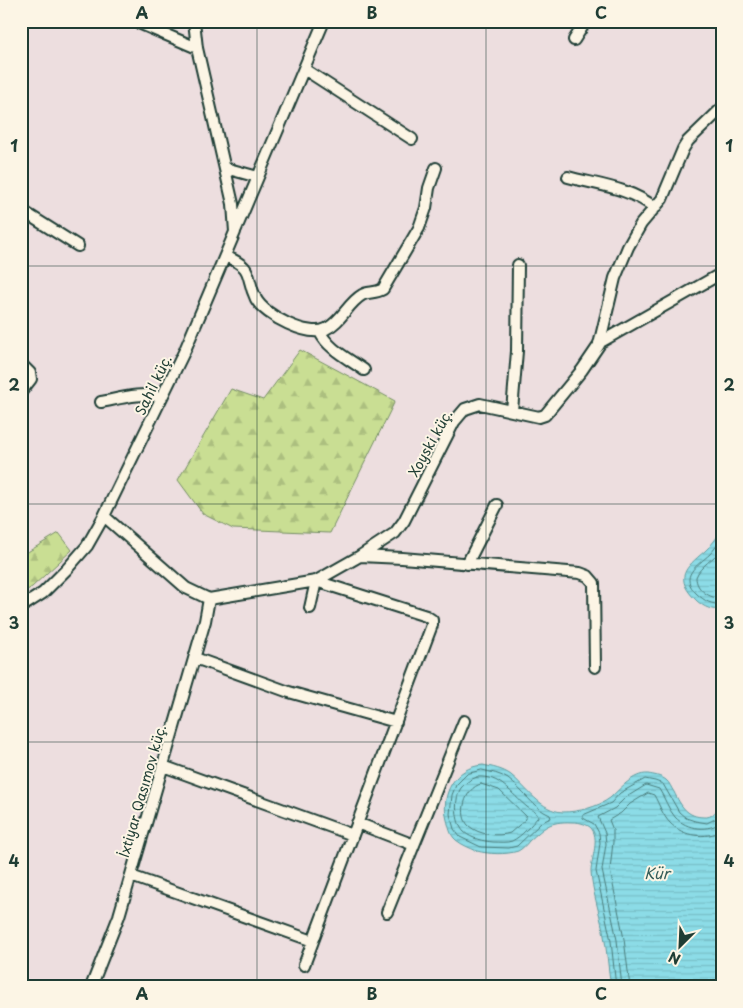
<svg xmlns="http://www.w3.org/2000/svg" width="743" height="1008" font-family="'Playpen Sans',sans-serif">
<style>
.forest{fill:url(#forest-firs);stroke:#748e64}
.water{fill:url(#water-rules);stroke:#609c9f}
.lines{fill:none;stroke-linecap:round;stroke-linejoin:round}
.shore{stroke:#4b7d7c;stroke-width:1}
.minor-casing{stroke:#1f3d34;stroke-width:14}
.minor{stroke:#fcf5e5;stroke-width:10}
.grid{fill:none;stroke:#1f3d34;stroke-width:1;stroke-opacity:0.55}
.labels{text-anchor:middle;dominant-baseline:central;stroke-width:4;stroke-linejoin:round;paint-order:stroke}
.street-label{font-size:14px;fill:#1f3d34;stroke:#fcf5e5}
.water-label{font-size:15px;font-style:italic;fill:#355d58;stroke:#fcf5e5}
.neatline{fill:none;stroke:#1f3d34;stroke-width:2}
.grid-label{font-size:16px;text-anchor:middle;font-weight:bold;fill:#1f3d34}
</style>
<defs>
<pattern id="forest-firs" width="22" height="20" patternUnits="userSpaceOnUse" patternTransform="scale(1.25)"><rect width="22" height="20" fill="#c9de93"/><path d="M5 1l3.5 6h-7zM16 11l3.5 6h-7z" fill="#acbf7f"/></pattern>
<pattern id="water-rules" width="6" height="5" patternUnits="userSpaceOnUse" patternTransform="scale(1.25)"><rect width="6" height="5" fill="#8cdce7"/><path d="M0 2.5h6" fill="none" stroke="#78bec7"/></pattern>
</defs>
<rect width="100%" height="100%" fill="#eddedf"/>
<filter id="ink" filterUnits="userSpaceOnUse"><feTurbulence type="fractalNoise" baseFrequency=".02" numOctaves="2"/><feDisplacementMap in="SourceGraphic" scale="10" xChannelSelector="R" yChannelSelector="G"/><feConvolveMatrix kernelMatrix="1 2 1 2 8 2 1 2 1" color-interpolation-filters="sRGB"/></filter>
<g filter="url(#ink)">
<!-- forest -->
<path class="forest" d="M300 350 395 401 330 533 233 529 203 514 178 480 231 389 263 400Z
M59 533 72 550 32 587 21 594V556Z"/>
<!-- water -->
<path class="water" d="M722 530V609C712 611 704 607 697 601 673 578 685 568 705 551 712 545 717 537 722 530Z
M483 765C492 767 503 769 511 775 527 788 541 811 563 812 578 812 598 807 610 798 620 789 633 773 648 774 654 775 661 776 666 780 670 783 671 788 674 792 681 806 687 817 704 817 712 818 717 811 720 804 722 795 720 786 722 777V987H611C608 968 607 949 603 930 599 911 592 890 591 871 591 859 601 837 590 827 584 823 578 822 572 822 549 821 545 827 529 841 526 845 522 849 518 851 506 855 488 854 477 851 470 848 462 845 456 840 450 835 449 827 447 820 440 794 455 767 483 765Z"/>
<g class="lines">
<!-- shore -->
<path class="shore" d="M722 538C718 544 714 550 710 554 697 566 678 576 697 594 705 601 711 605 722 604
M722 549C714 559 700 566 696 577 696 590 710 599 722 598
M482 770C491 772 501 774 508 779 523 790 533 808 550 815L551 818 542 822 517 846 509 848 481 847 460 837 454 829 450 814 452 795 456 785 467 774Z
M477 777C501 775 511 794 527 807 532 811 537 811 538 817 531 825 522 836 512 841 507 843 499 842 493 842 483 841 472 839 464 832 455 823 454 798 461 788 465 783 471 779 477 777Z
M481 784 499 790 526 816V819L510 833C498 837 479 835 469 826 458 816 464 788 481 784Z
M616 987 611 941 596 871 600 843 599 833 594 824 583 818V815L611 803 620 793 645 779 655 781 663 784 679 812 686 818 695 821 707 823 717 818 722 811
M622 987 617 940 602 870 606 844 605 833 598 817 615 808 625 798 646 785 659 789C665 798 668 809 675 817 687 830 708 832 722 822
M630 987 624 939 610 870 613 842V830L609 820 621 813 630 804 648 793 654 795C659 804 663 816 670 823 684 837 705 839 722 831"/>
<!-- minor casing -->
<g class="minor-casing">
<path id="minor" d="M134 21 197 48
M574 40 586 21
M304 69 412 139
M21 166 22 164
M225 168 258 177
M568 177C598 185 631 188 655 208
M21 210 78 246
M236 229 324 21
M225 256C256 269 244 274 256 299 265 316 309 338 326 329 341 322 348 303 362 295 368 291 375 294 383 289L419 228 426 208 429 188 436 168
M320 332C328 349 349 359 364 370
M599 343 722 273
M21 364 30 373 31 379 21 392
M101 402C122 398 141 392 162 397
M512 411 517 351 518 265
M104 516 186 588 209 599 316 581 360 556 395 533 404 521 454 422 465 409 480 404 539 417 545 415 582 370 599 345 615 278 628 247 641 224 662 199 683 149 688 141 722 108
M360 556 402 558 580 573 588 576 594 583 595 667
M467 564 497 505
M21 607 43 593 67 569 87 546 104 516 185 350 235 232 233 204 197 48 194 21
M195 658 289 692 396 722
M163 766 353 835
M357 823 414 845
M131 876 313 941
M387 912 464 721
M304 965 432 625V620L426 616 316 581 310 608
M91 987 119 916 205 621 209 599"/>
</g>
<!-- minor -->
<use href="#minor" class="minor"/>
</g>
</g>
<!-- grid -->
<path class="grid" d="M257 21V987M486 21V987M21 266H722M21 504H722M21 742H722"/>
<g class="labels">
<!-- street labels -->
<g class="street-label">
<text transform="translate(153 385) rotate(-64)">Sahil küç.</text>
<text transform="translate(430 443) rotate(-61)">Xoyski küç.</text>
<text transform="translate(142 791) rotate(-74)">İxtiyar Qasımov küç.</text>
</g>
<!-- water labels -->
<g class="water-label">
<text x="657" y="872">Kür</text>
</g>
</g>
<!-- margin -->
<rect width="743" height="1008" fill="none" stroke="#fcf5e5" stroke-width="55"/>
<!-- north arrow -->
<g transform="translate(680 946) rotate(204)" stroke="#fcf5e5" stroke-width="4" paint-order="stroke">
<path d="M0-4L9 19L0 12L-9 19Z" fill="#1f3d34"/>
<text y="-8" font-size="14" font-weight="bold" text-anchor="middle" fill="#1f3d34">N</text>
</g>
<rect x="28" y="28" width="688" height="952" class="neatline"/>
<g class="grid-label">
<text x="142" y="19">A</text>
<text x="372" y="19">B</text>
<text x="601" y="19">C</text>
<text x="14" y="152">1</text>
<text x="729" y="152">1</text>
<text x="14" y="391">2</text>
<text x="729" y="391">2</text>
<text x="14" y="629">3</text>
<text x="729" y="629">3</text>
<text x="14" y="867">4</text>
<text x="729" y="867">4</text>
<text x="142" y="1000">A</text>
<text x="372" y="1000">B</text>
<text x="601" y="1000">C</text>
</g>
</svg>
